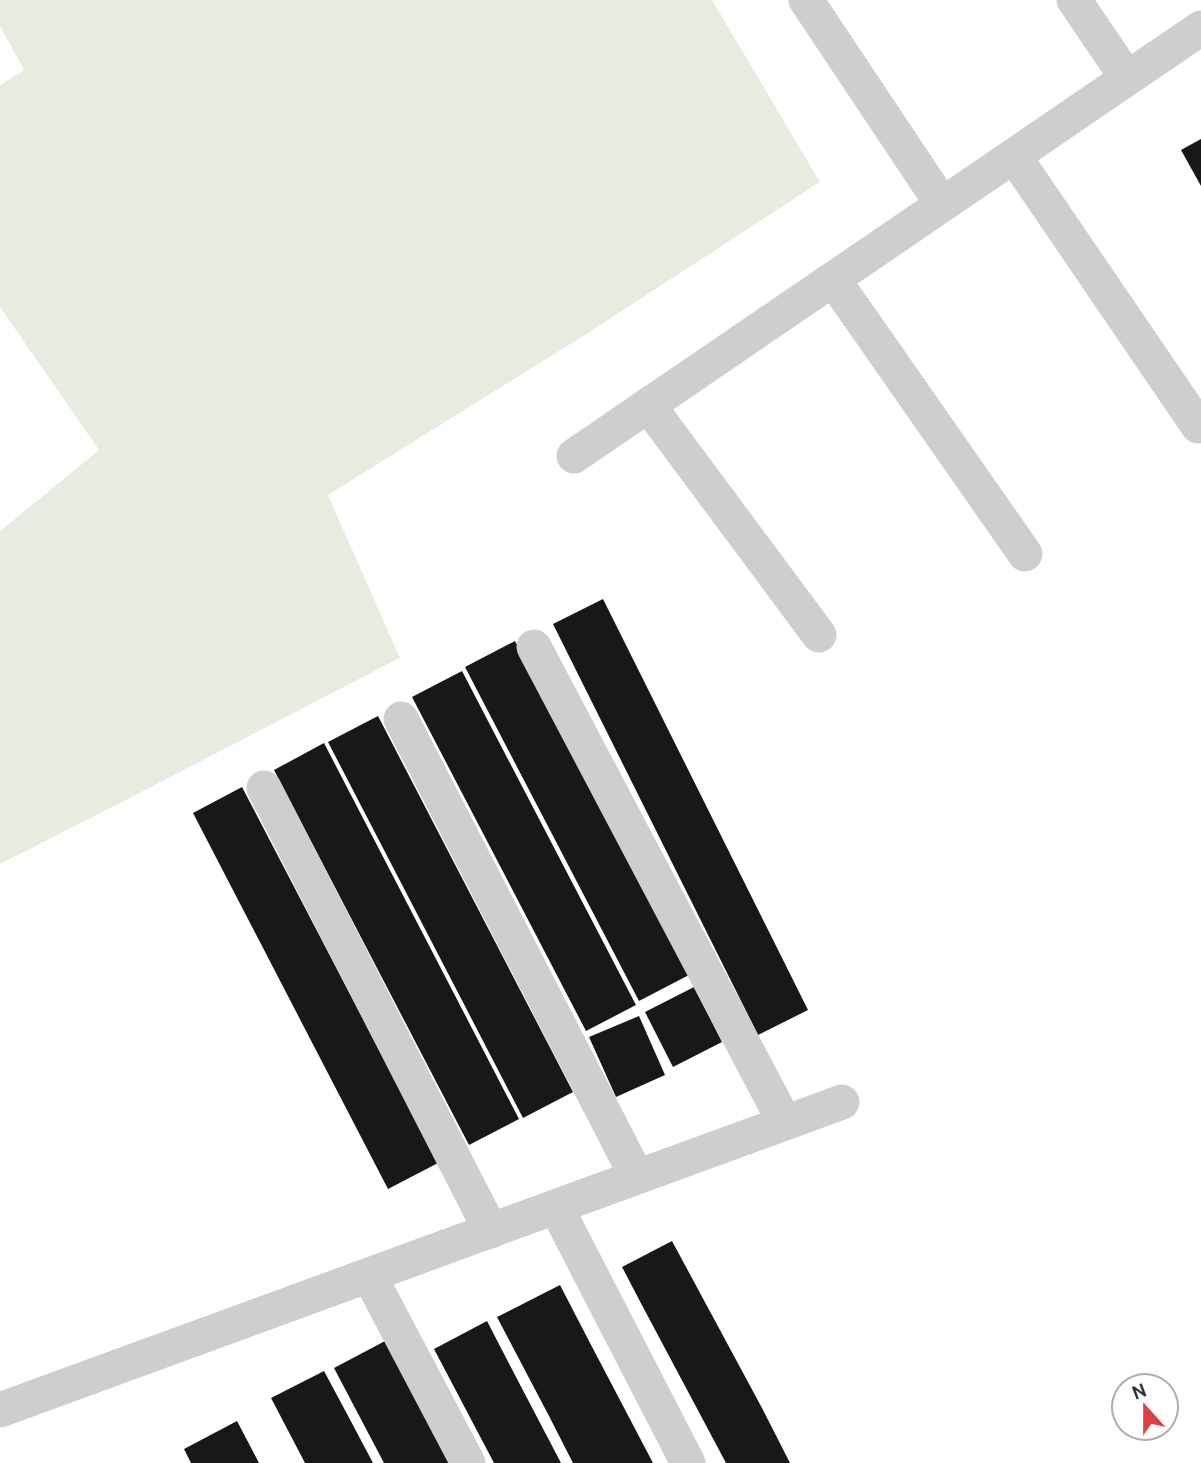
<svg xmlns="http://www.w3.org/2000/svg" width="1201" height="1463" font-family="Cabin,sans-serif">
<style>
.green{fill:#e6ede0}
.building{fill:#181818}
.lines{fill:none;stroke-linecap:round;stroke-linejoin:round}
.minor{stroke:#cecece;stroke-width:35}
</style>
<rect width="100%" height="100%" fill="#fff"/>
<!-- green -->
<path class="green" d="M0 0H712L820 182 588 333 328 495 400 658 93 817 0 864V531L99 450 0 307V85L24 70 0 26Z"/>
<!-- building -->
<path class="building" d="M1201 139V186L1181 150Z
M603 599 808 1010 758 1035 553 624Z
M515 641 689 975 639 1001 465 667Z
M462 671 636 1005 586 1031 412 697Z
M378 716 573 1092 523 1118 328 742Z
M324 743 519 1119 469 1145 274 770Z
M242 787 438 1163 388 1189 193 813Z
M694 987 722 1042 673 1067 645 1012Z
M639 1016 665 1075 616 1097 589 1037Z
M672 1241 762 1408 790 1463H726L644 1309 622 1267Z
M560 1285 590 1343 653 1463H573L549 1416 497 1317Z
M487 1321 516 1377 561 1463H494L434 1349Z
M387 1340 451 1463H384L334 1368Z
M324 1371 346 1412 373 1463H305L271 1398Z
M237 1421 259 1463H191L184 1449Z"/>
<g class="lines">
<!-- minor -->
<path class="minor" d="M806 0 942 204
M1074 0 1127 78
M1014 156 1198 426
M833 279 1025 554
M648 405 819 635
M574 456 1201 28
M534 647 785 1123
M401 719 637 1177
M264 788 491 1231
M556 1207 688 1463
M369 1275 468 1463
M0 1410 842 1102"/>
</g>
<!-- north arrow -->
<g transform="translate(1145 1407) rotate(339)"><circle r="33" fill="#ffffff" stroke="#adadad" stroke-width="2"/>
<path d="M0-5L12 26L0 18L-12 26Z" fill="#dc4042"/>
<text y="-10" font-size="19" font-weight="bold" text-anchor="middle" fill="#313131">N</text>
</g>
</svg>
